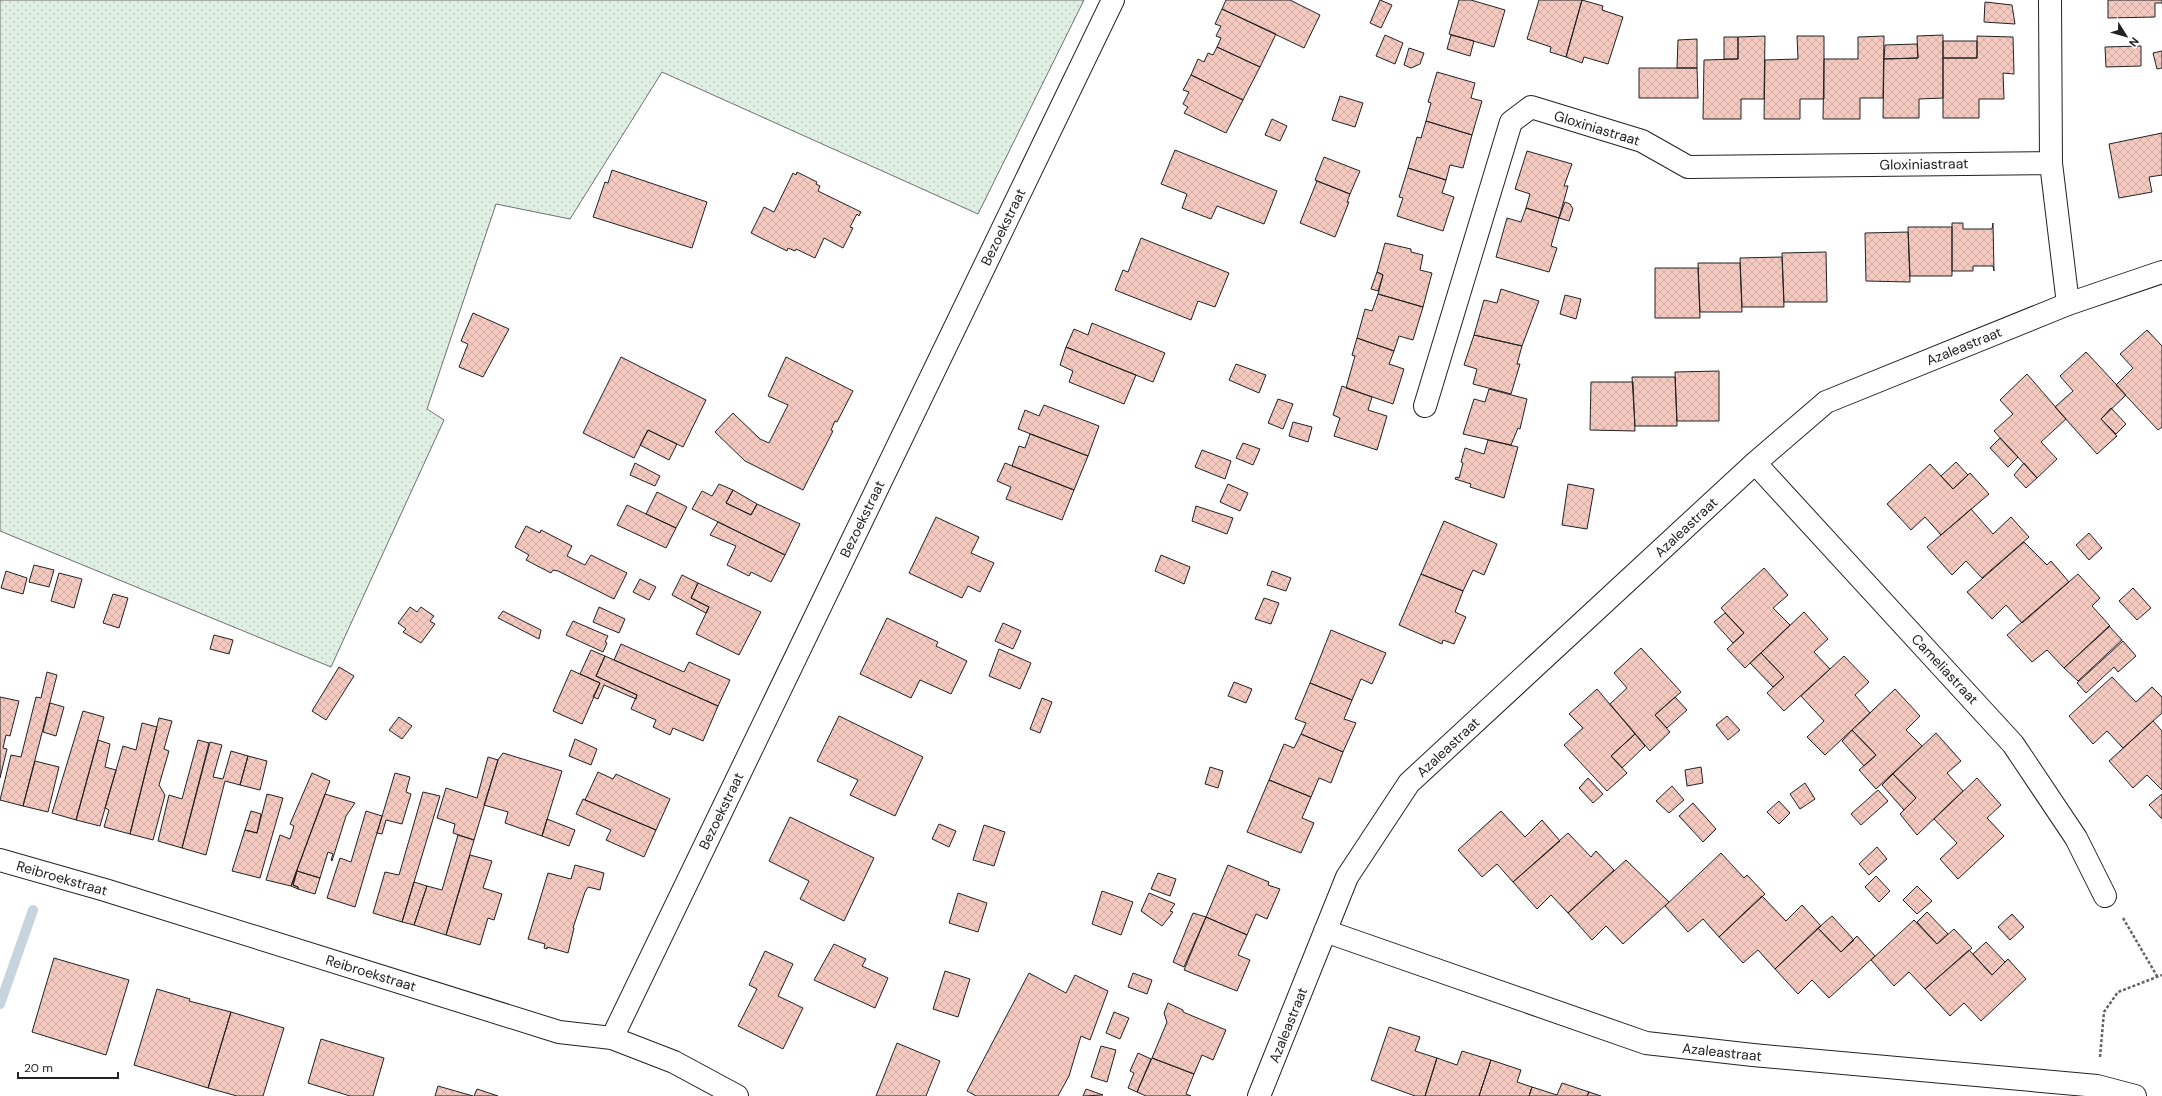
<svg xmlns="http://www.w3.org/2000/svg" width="2162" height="1096" font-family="'DM Sans',sans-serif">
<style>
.grass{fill:url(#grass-dots);stroke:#6f6f6f}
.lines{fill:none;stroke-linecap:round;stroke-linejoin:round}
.stream{stroke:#c7d3dd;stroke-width:10}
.building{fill:url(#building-cross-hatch);stroke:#222}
.street-casing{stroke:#222;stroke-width:24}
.secondary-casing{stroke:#222;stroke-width:24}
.path{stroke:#646464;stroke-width:2.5;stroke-dasharray:3 2;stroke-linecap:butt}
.street{stroke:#fff;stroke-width:22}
.secondary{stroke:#fff;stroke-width:22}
.labels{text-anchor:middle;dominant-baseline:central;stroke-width:3;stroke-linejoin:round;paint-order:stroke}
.street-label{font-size:14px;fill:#222;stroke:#fff}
</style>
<defs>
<pattern id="grass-dots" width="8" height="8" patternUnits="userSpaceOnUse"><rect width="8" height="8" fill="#e0efe3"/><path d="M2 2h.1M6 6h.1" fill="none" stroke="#c0cdc2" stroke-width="1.8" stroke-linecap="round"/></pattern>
<pattern id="building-cross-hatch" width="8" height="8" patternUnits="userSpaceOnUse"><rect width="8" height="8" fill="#f3c9c0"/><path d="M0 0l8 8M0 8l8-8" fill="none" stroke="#d0aca5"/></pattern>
</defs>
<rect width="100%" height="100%" fill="#fff"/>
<!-- grass -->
<path class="grass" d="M0 0H1084L978 214 662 72 570 219 496 204 427 409 444 420 331 667 0 531Z"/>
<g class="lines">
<!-- stream -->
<path class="stream" d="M0 1004 33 910"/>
</g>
<!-- building -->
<path class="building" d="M1226 0H1290L1320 15 1304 48 1222 9Z
M1380 0 1392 5 1381 28 1370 23Z
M1459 0H1471L1505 10 1494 47 1449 34Z
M1539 0H1582L1566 57 1550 52 1551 47 1527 39Z
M1582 0 1603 6 1602 10 1623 17 1608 64 1584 57 1582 63 1566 57Z
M2108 0H2162V3H2155V17L2108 18Z
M1985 2 2012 5 2015 24 1984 22Z
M1222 9 1276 34 1260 67 1217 47 1221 38 1216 36 1221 26 1215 24Z
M1385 35 1403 43 1395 64 1376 56Z
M1451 35 1474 41 1470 56 1447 49Z
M1943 35V98L1919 99V118H1883L1884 59 1918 58 1917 36Z
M1765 36 1764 99H1741V119H1703L1704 60 1738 59V37Z
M1797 36H1824V99H1800V119H1764L1765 60 1798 59Z
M1884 36 1883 98H1860V119H1823L1824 59H1858V37Z
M1977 36 2013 37 2014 74 2003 73 2004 99H1979V118H1943V58H1977Z
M1724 37H1738V59H1724Z
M1697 39V68H1677L1678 40Z
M1943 41H1977V58H1943Z
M1917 44 1918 58 1884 59 1885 45Z
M2141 46V66L2106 67 2105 47Z
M1217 47 1260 67 1243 100 1191 75 1198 59 1204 62 1208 53 1213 55Z
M1409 48 1424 53 1420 64 1411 68 1404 65Z
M2162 51V68L2157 69 2153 53Z
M1639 68H1697L1698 98H1639Z
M1437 72 1475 83 1471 98 1482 101 1472 135 1426 121 1431 103 1428 102Z
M1191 75 1243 100 1226 133 1184 113 1188 107 1183 104 1189 92 1183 90Z
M1340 96 1363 103 1355 127 1332 120Z
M1272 119 1287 126 1280 141 1265 135Z
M1426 121 1472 135 1463 168 1450 165 1446 180 1408 168 1417 137 1421 138Z
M2162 133V175L2149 177 2152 192 2119 198 2109 144Z
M1175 150 1277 191 1264 224 1217 206 1211 219 1182 208 1187 194 1161 184Z
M1527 151 1572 164 1564 186H1568L1559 218 1526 208 1530 194 1515 189Z
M1324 157 1360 171 1350 194 1315 180Z
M1408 168 1446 180 1442 193 1454 197 1443 231 1397 216 1403 198 1399 197Z
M612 170 707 202 692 248 593 217 605 182 608 183Z
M797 172 817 182 816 184 820 186 818 191 861 212 859 216 857 214 850 227 853 228 843 248 824 238 815 258 796 249 795 251 788 248 787 251 751 233 764 207 774 212 793 173 796 175Z
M1317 181 1350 194 1347 202H1349L1335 237 1300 223Z
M1565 202 1570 204 1573 209 1569 221 1559 218Z
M1526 208 1559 218 1551 246 1557 248 1549 272 1496 257 1507 218 1521 222Z
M1952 223H1963V229H1992L1993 223 1994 271 1993 266H1973V271H1952Z
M1908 227H1952V276H1910Z
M1908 232 1910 282 1866 281 1865 233Z
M1141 238 1229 273 1215 307 1198 301 1191 320 1115 290 1123 270 1128 272Z
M1385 243 1411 249V252L1423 255 1420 270 1432 273 1423 307 1378 294 1383 275 1377 272Z
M1826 252 1827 302H1784L1782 253Z
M1782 257 1784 307H1742L1740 258Z
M1698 263H1740L1742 312H1700Z
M1655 268H1698L1700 318H1655Z
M1377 272 1383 275 1378 291 1371 289Z
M1501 289 1539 301 1522 346 1474 335 1484 300 1497 303Z
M1378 294 1423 307 1413 340 1399 336 1394 351 1357 338 1365 309 1372 311Z
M1565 295 1581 299 1576 319 1560 314Z
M473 313 509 329 483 377 459 367 468 344 461 341Z
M1092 323 1165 353 1153 382 1066 347 1074 329 1088 335Z
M2147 330 2162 346V427L2158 430 2116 385 2133 368 2120 354Z
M1474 335 1522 346 1517 364H1520L1511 394 1473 384 1477 369 1464 365Z
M1357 338 1394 351 1389 364 1404 369 1393 404 1346 388 1355 356 1352 355Z
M1066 347 1136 375 1124 404 1069 382 1073 371 1060 365Z
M2086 352 2126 395 2101 419 2117 436 2097 454 2055 407 2073 391 2060 376Z
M621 357 706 400 683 447 648 430 634 458 583 433Z
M786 357 853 391 837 422 835 421 831 430 833 431 803 490 745 461 715 432 733 413 760 439 769 443 788 405 768 396Z
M1236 364 1266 375 1259 393 1229 380Z
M1719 371V421H1677L1675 372Z
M2027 374 2066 419 2041 442 2057 459 2037 478 1994 431 2013 414 2000 400Z
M1632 377H1675L1677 426H1635Z
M1591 382H1633L1635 431 1590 430Z
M1342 386 1372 397 1368 410 1387 416 1377 450 1334 436 1340 418 1333 415Z
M1489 389 1527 399 1520 429 1518 428 1511 445 1463 434 1474 399 1485 402Z
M1278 399 1293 404 1283 429 1268 423Z
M1044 405 1099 426 1088 456 1018 429 1025 410 1039 416Z
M2111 408 2126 424 2116 434 2101 419Z
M1293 422 1312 427 1308 442 1289 436Z
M648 430 677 444 669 460 640 445Z
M1030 434 1088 456 1074 490 1012 466 1019 446 1025 448Z
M2000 438 2018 457 2008 467 1990 448Z
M1488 440 1518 447 1504 498 1470 487 1471 484 1455 479 1456 477 1459 478 1463 463 1461 462 1465 448 1484 454Z
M1243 443 1260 449 1253 465 1236 458Z
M1202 450 1231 461 1225 479 1195 467Z
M1956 462 1968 475 1953 489 1941 476Z
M635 463 660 476 655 486 630 475Z
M1005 463 1074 490 1062 520 1006 499 1011 487 997 481Z
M2024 463 2037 478 2026 488 2014 475Z
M1930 464 1953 489 1970 473 1989 494 1941 535 1925 517 1911 530 1887 504Z
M719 484 733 490 726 503 751 515 757 504 800 524 785 555 692 509 702 491 712 496Z
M1228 484 1248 493 1240 511 1220 502Z
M1568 484 1594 489 1587 529 1562 525Z
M733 490 757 504 751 515 726 503Z
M657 492 687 507 676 528 646 514Z
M627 505 676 528 666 548 617 525Z
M1196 506 1233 518 1227 534 1192 521Z
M1971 509 1993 534 2011 517 2029 537 1982 578 1966 561 1952 575 1927 547Z
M936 517 979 537 971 553 994 563 980 592 968 586 962 598 909 573Z
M1444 521 1497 544 1484 575 1473 570 1463 591 1421 574Z
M718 522 785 555 771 582 751 572 749 576 727 565 736 546 710 535Z
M526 526 540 533 541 530 572 546 567 556 585 565 591 555 627 573 614 599 558 571 553 570 551 573 526 560 529 555 515 547Z
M2089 533 2102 548 2089 560 2076 545Z
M2024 542 2047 565 2051 561 2069 582 2022 623 2006 605 1992 619 1967 592Z
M1161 555 1190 567 1184 584 1155 571Z
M34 565 54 570 49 587 29 582Z
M1764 568 1788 595 1773 608 1790 625 1745 668 1727 649 1744 633 1721 608Z
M6 571 27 578 23 594 1 588Z
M1272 571 1291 578 1286 591 1267 585Z
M59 573 82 579 74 608 51 601Z
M1421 574 1463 591 1455 612 1466 617 1454 644 1443 640 1442 644 1399 625Z
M2078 574 2100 598 2092 606 2110 626 2064 668 2047 650 2032 662 2007 635Z
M682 575 698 583 691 598 709 607 706 613 672 595Z
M640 579 656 587 649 600 633 592Z
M698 583 761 612 739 655 696 634 709 607 691 598Z
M2133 588 2151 608 2137 620 2119 601Z
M113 594 128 598 119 628 103 623Z
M1264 598 1279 603 1271 624 1255 619Z
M410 607 417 612 421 607 434 616 430 621 435 624 421 643 403 632 406 629 398 623Z
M599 607 625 619 619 633 593 622Z
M503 611 541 630 539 639 498 618Z
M1804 612 1828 639 1814 652 1830 669 1784 711 1767 693 1784 677 1761 653Z
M1725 613 1744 633 1733 643 1714 622Z
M887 618 938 642 936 646 967 661 951 694 920 680 911 698 860 674Z
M573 621 608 636 605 642 607 643 603 652 566 635Z
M1003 623 1021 631 1013 649 995 641Z
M2109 626 2122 640 2078 681 2064 668Z
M1331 630 1386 653 1372 684 1361 679 1352 700 1310 683Z
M214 635 233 640 229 654 210 649Z
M2123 641 2136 656 2118 672 2114 667 2086 693 2077 683Z
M621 644 684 672 689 662 730 680 718 706 614 660Z
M1641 648 1681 692 1655 715 1670 732 1650 751 1610 704 1627 688 1614 673Z
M999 649 1031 663 1020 689 989 676Z
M591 650 605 656 596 676 637 695 636 699 604 685 598 699 593 697 600 683 580 674Z
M1761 653 1784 677 1773 687 1750 663Z
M605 656 718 706 703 741 673 728 670 735 653 727 656 720 631 709 637 695 596 676Z
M1844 656 1869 682 1855 695 1870 713 1825 755 1807 737 1824 721 1801 696Z
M339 667 354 676 326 720 312 711Z
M571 670 600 683 582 724 553 711Z
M47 672 57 675 23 806 0 800 11 755 21 757 36 697 41 698Z
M2112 677 2136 702 2152 687 2162 697V713L2123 748 2107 731 2093 744 2069 716Z
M1234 682 1252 689 1246 703 1228 696Z
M1310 683 1352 700 1344 719 1356 723 1343 752 1301 734 1306 723 1295 719Z
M1597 689 1635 734 1611 756 1627 773 1607 791 1564 745 1583 728 1569 714Z
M1895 689 1920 716 1906 730 1922 746 1876 789 1859 770 1876 755 1852 730Z
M0 697 19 701 10 736 6 735 3 748 7 749 0 778Z
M1675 697 1687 710 1667 728 1655 715Z
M1042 698 1052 702 1040 733 1030 729Z
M50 703 64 707 56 736 43 732Z
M83 711 104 717 76 820 52 813Z
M839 716 923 757 895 816 850 795 858 780 817 761Z
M1727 716 1740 730 1728 740 1716 725Z
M399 717 412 726 402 739 389 730Z
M159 718 172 721 164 749 169 751 159 785 165 795 153 840 130 834Z
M2153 721 2162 731V790L2147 775 2133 788 2109 761Z
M142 723 157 727 130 834 104 827 109 810 105 808 123 746 136 750Z
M1852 730 1876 755 1864 766 1842 741Z
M1936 733 1961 761 1947 773 1963 791 1917 835 1900 814 1916 798 1893 774Z
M1301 734 1343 752 1331 783 1319 778 1311 797 1269 780 1284 744 1294 748Z
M1635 734 1645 746 1622 768 1611 756Z
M575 739 597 749 591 765 569 756Z
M98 740 110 744 105 767 116 770 100 826 76 820Z
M198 740 209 743 182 848 158 841 169 795 182 799Z
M210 742 222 745 213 777 223 779 231 751 248 756 240 785 225 781 206 855 182 848Z
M503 753 562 771 542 836 505 823 508 812 484 805 498 760Z
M248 756 267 761 260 790 240 785Z
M488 757 498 760 474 840 453 833 455 824 437 818 446 788 477 798Z
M35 761 59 767 48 812 23 806Z
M1210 767 1223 771 1218 788 1205 784Z
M1701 767 1703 783 1687 786 1685 770Z
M598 772 613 779 616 774 670 799 656 830 585 800Z
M312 773 330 781 291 886 266 880 280 835 290 839 294 826 290 824Z
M395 773 410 777 406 792 411 794 402 824 386 820 382 834 377 833Z
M1893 774 1916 798 1904 810 1882 785Z
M1588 778 1603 794 1593 803 1579 788Z
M1977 778 2001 805 1987 818 2004 836 1958 879 1940 859 1957 843 1934 819Z
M1269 780 1311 797 1302 818 1314 823 1301 853 1247 832Z
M1805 783 1815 799 1800 809 1790 794Z
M1672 786 1684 800 1669 813 1656 801Z
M1878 790 1888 801 1861 825 1851 814Z
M423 792 440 796 402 922 373 913 385 872 399 875Z
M267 794 283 798 260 878 232 871 245 830 257 833Z
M325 794 355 803 346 816 332 861 331 860 333 854 328 852 320 878 297 871 293 885 298 887V889L291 886Z
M2162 794V819L2149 805Z
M583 799 656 830 644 857 606 840 611 830 576 814Z
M1779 801 1790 813 1779 824 1767 812Z
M1693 803 1716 829 1703 842 1679 816Z
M251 811 261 814 257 833 245 830Z
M366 811 382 816 355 907 327 898 340 858 351 862Z
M1501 811 1525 837 1542 820 1560 841 1513 882 1497 864 1482 877 1458 850Z
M790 817 874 858 844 921 800 899 809 881 769 861Z
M547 819 575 830 569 846 542 836Z
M939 824 956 831 949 847 932 839Z
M984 825 1005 832 994 866 973 860Z
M1568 833 1591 857 1596 851 1614 870 1568 913 1551 895 1537 909 1513 882Z
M458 835 474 840 446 935 414 925 427 886 442 890Z
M1877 847 1887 859 1869 875 1859 864Z
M1721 853 1744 878 1747 875 1765 894 1719 937 1703 919 1688 932 1665 906Z
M470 855 492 861 483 888 502 894 494 920 488 918 480 945 446 935Z
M1626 860 1669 902 1623 944 1606 926 1592 940 1568 913Z
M575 865 604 873 600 890 588 887 585 892 573 928H574L568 953 547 947V949L544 948 545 944 528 939 548 873 571 879Z
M1228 865 1269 882 1268 885 1280 889 1267 919 1256 914 1247 935 1206 917Z
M297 871 320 878 315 894 298 889V887L293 885Z
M1158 873 1176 879 1170 896 1151 889Z
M1876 876 1890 891 1879 902 1865 887Z
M414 882 427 886 414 925 402 922Z
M1917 886 1932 901 1917 914 1903 900Z
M1102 891 1133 902 1121 935 1092 924Z
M958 893 987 903 978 932 949 923Z
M1149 893 1175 904 1170 911 1173 912 1162 926 1141 911Z
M1762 896 1786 921 1802 905 1821 926 1775 969 1758 950 1743 963 1719 937Z
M1927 912 1948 934 1937 944 1917 922Z
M1193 913 1206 917 1184 967 1173 962Z
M2012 914 2024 927 2010 940 1998 927Z
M1832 916 1854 940 1841 952 1818 928Z
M1206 917 1247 935 1238 955 1250 960 1237 991 1184 970Z
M1914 920 1937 944 1954 929 1972 948 1925 989 1909 972 1894 986 1871 960Z
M1818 928 1841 952 1857 936 1875 956 1829 998 1812 980 1798 994 1775 969Z
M1986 942 2005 962 1992 975 1973 954Z
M834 944 866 959 862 966 888 978 875 1008 814 980Z
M1969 950 1992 975 2008 959 2026 979 1981 1021 1964 1003 1950 1016 1925 989Z
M765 951 793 964 778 996 803 1008 783 1049 738 1026 757 989 749 985Z
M54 958 129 980 106 1055 32 1032Z
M945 971 970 979 958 1017 933 1009Z
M1029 973 1066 993 1075 975 1108 991 1090 1040 1081 1036 1069 1076 1058 1096H976L967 1091Z
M1133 973 1152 980 1147 994 1128 987Z
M157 989 190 999 189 1001 231 1012 208 1088 134 1065Z
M1168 1003 1183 1010V1012L1226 1030 1213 1060 1202 1055 1194 1074 1152 1058 1167 1022 1164 1013Z
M231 1012 284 1028 263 1096H237L208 1088Z
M1114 1012 1129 1018 1120 1039 1106 1033Z
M1389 1027 1420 1037 1415 1051 1437 1058 1425 1096H1415L1371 1080Z
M321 1039 384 1058 373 1096H350L308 1083Z
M897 1043 940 1061 926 1096H876Z
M1101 1046 1116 1050 1107 1082 1091 1077Z
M1462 1051 1491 1060 1479 1096H1425L1437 1058 1457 1065Z
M1138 1053 1151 1059 1137 1092 1128 1088 1134 1073 1130 1071Z
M1152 1058 1194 1074 1186 1094 1191 1096H1146L1137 1092Z
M1491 1060 1521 1070 1517 1082 1532 1087 1529 1096H1479Z
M1562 1083 1589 1092 1587 1096H1529L1532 1087 1557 1095Z
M438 1086 473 1096H435Z
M477 1089 498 1096H474Z
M1086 1089 1103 1095 1083 1096Z
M1589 1092 1601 1096H1587Z"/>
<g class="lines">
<!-- street casing -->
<g class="street-casing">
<path id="street" d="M2050 0 2051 163 2068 304
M1425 406 1511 122 1531 107 1642 141 1688 167 2051 163
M1755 463 2013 744 2076 838 2105 896
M1325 931 1646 1043 1753 1055 2097 1086 2135 1096
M612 1038 1113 0
M1259 1096 1347 877 1409 783 1755 463 1826 402 2068 304 2162 272"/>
</g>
<!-- secondary casing -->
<g class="secondary-casing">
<path id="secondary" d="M0 860 105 890 559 1032 612 1038 674 1062 737 1096"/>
</g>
<!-- path -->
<path class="path" d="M2123 918 2157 976
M2100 1057 2104 1012 2118 992 2162 975"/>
<!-- street -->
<use href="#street" class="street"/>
<!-- secondary -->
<use href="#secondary" class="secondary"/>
</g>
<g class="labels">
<!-- street labels -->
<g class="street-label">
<text transform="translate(1597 128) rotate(17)">Gloxiniastraat</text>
<text transform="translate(1924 164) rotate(-1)">Gloxiniastraat</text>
<text transform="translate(1003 227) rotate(-64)">Bezoekstraat</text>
<text transform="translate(1964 346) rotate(-22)">Azaleastraat</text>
<text transform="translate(862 519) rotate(-64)">Bezoekstraat</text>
<text transform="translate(1686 527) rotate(-43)">Azaleastraat</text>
<text transform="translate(1945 669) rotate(47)">Cameliastraat</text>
<text transform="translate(1448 747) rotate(-43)">Azaleastraat</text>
<text transform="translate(721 811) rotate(-64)">Bezoekstraat</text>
<text transform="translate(62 878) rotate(16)">Reibroekstraat</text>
<text transform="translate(371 973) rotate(17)">Reibroekstraat</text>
<text transform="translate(1288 1025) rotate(-68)">Azaleastraat</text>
<text transform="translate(1722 1052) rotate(6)">Azaleastraat</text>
</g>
</g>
<!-- north arrow -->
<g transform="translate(2126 36) rotate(127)" stroke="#ffffff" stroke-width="3" paint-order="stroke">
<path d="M0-3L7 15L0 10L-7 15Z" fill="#222222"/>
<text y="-6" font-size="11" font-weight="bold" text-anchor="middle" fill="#222222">N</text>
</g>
<!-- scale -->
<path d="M18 1072v6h100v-6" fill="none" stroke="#222222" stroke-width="2"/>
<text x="24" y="1072" font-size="12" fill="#222222" stroke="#ffffff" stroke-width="3" paint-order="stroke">20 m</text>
</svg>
